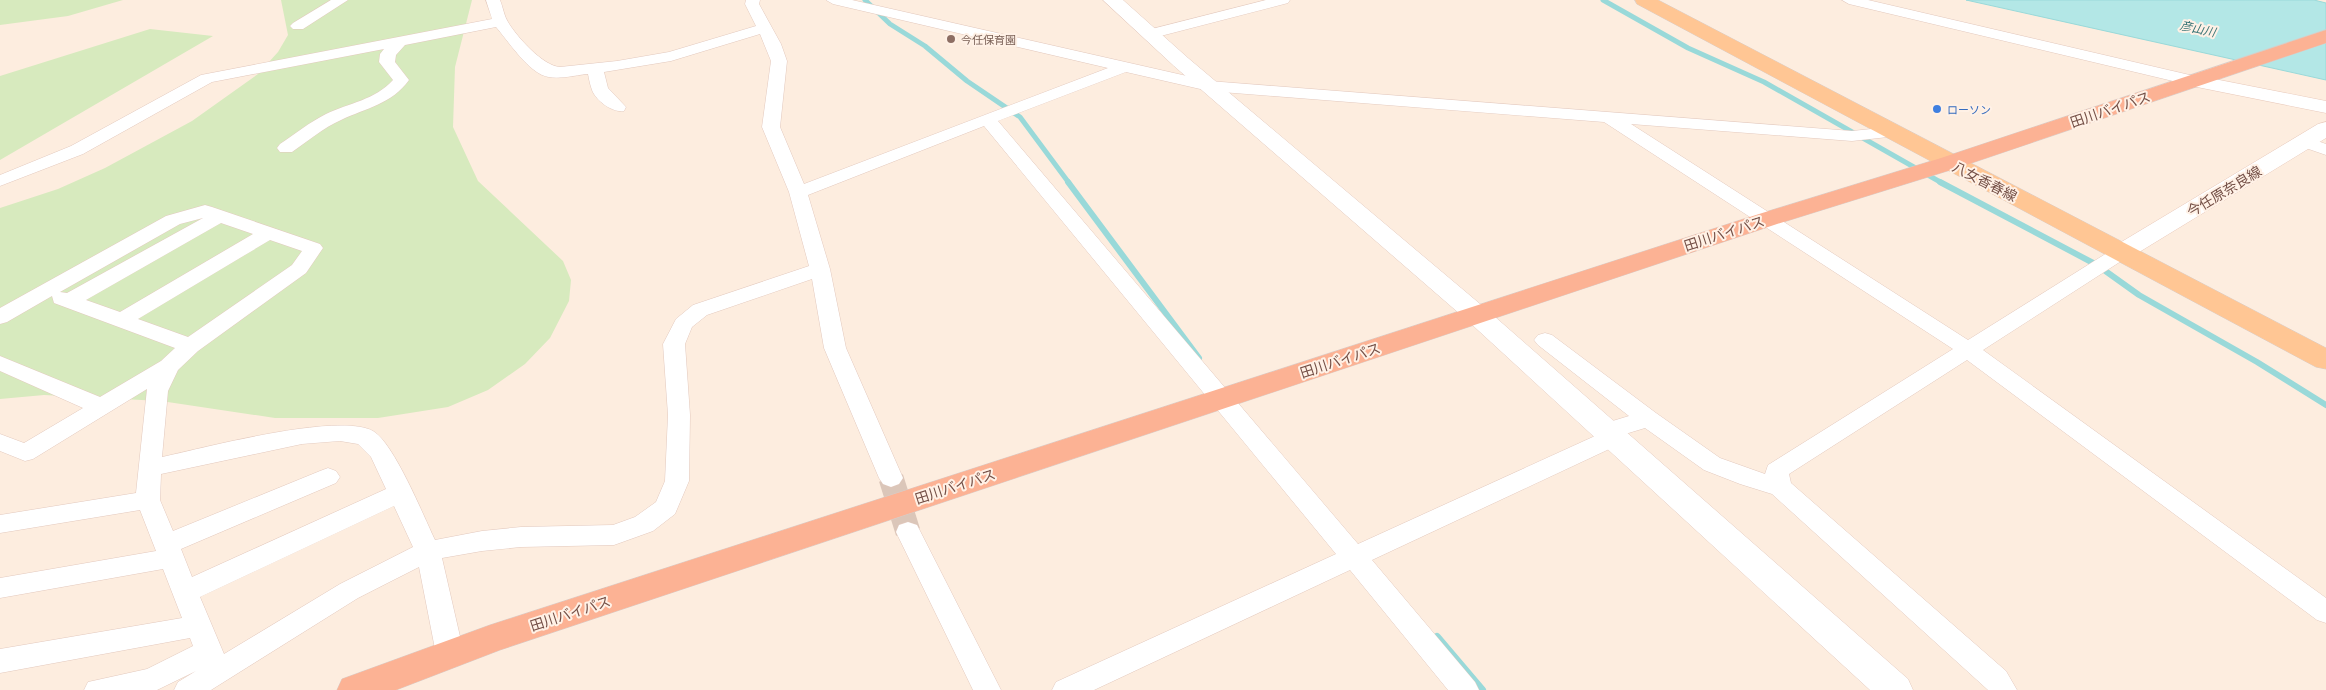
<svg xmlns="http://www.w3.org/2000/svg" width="2326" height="690" font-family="'Exo 2','Noto Sans JP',sans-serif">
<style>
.green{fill:#d7eabe}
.water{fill:#b3e7e6;stroke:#99d9d9}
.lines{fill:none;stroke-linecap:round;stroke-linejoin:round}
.stream-far2{stroke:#99d9d9;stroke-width:5}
.stream-far1{stroke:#99d9d9;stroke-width:6}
.stream{stroke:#99d9d9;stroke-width:8}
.minor-tunnel{stroke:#dbc6b9;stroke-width:25;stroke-dasharray:25 12;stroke-linecap:butt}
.minor-casing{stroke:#e3c9be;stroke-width:1}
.tertiary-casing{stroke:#e3c9be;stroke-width:1}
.secondary-casing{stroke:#e8c9bb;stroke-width:1}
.primary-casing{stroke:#d8cecb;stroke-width:1}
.trunk-casing{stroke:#d8cecb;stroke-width:1}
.minor{fill:#fff;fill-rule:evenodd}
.tertiary{fill:#fff;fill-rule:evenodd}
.secondary{fill:#fff;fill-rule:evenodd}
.primary{fill:#ffc694;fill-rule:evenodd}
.trunk{fill:#fcb294;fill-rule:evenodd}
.education-dot{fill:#8d6e63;stroke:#fff1e6;stroke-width:2}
.shop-dot{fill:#3f7fe0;stroke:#fff1e6;stroke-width:2}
.labels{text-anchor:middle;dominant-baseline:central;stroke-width:4;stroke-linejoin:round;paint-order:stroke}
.far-education-label{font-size:11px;fill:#785e54;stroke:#fff1e6;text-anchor:start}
.far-shop-label{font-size:11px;fill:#366cbe;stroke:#fff1e6;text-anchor:start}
.far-water-label{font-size:12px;font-style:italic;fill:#377374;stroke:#fff1e6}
.street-label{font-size:14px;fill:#744f46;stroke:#fff1e6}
</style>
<rect width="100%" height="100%" fill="#fdeddf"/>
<!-- green -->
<path class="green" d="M0 0H123L68 16 0 25Z
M281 0H472L455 67 453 127 478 181 563 261 571 280 569 301 550 338 525 364 488 390 448 407 378 418H275L161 401 44 395 0 399V208L58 189 105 168 192 121 258 74 278 52 288 35Z
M150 29 213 36 0 160V76Z"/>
<!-- water -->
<path class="water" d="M1966 0H2314L2326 3V80Z"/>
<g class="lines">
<!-- stream-far2 -->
<path class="stream-far2" d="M865 0 890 24 925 46 967 81 1020 117 1069 183
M1603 0 1688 48 1764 82 1942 183"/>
<!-- stream-far1 -->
<path class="stream-far1" d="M1068 182 1199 358
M1940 182 2097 265 2139 295 2257 362 2326 405"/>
<!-- stream -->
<path class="stream" d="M1437 637 1482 690"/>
<!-- minor-tunnel -->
<path class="minor-tunnel" d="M891 478 908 532"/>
<!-- minor casing -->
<g class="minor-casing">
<path id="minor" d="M331 0H348L303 29H293L290 26 293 23Z
M486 0H500C503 7 504 16 508 22 517 37 543 66 560 67L617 61 669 52 756 26 745 4 746 0H760L759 4 781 44 787 61 780 127 804 184 1108 68 833 4 826 0H852L1209 81 1852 131 1891 127 1897 128 1900 132 1897 136 1852 141 1631 124 1968 340 2115 248 2122 246 2129 248 2132 252 2129 256 1983 350 2326 598V623L2317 620 1967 360 1789 474 1791 483 2006 671 2017 690H1988L1772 494 1740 484 1704 470 1645 428 1622 435 1624 438 1620 444 1372 560 1475 682 1479 690H1448L1350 570 1094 690H1052L1056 682 1336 554 984 126 808 195 830 269 846 348 903 478 899 484 891 487 883 484 879 478 824 348 812 279 707 315 692 327 685 344 690 415 689 481 675 514 653 531 614 545 521 547 482 551 442 558 464 654 460 662 450 665 440 662 436 654 419 567 358 598 211 690H174L178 682 196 671 157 690H84L88 682 147 669 193 646 190 638 0 673V649L182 618 163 569 0 598V578L156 551 140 510 0 533V515L136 493 147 389 33 459 25 461 0 451V434L24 443 83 408 0 371V356L100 397 161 361 175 348 54 303 52 296 7 322 0 324V308L166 216 205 205 212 207 320 244 323 248 306 273 198 351 178 370 168 391 162 457C204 448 338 412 373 431 394 443 423 515 435 540L482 531 521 527 613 525 635 517 656 502 665 481 668 415 663 344 676 319 693 305 809 266 789 192 762 127 771 61 760 34 671 61 604 72 608 88 626 107 624 111C613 113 596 101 592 90 590 85 589 79 588 74 575 75 555 81 542 75 525 67 508 41 496 27L405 45 396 55 395 62 409 80C392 104 366 108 341 120 323 128 308 141 292 152H280L277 148 280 144C295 134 310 122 326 114 349 103 375 100 393 80L379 62 380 54 384 49 212 82 83 154 0 186V175L71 146 201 75 492 19ZM1126 72 1209 91 1604 122 1953 349 1768 465 1765 474 1720 458 1656 413 1552 335 1545 333 1538 335 1534 340 1538 345 1629 416 1596 426 1593 432 1595 436 1358 544 998 121ZM203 218 67 293 60 292 180 224ZM221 223 253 234 120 312 86 300ZM270 240 302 251 292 265 188 337 138 319ZM340 441 358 444 371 457 386 489 192 577 181 549 336 483 340 477 336 471 328 468 320 471 173 531 160 500 161 474 302 444ZM394 506 413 547 340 584 224 654 200 597Z
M1266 0H1290L1288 3 1149 39 1141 34 1144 31Z
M1842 0H1868L2194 76 2200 78 2202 81 2200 84 2194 86 1849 4Z
M2306 137 2326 144V155L2300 146 2297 142 2300 138Z
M908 522 917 525 1001 690H973L896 532 899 525Z"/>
</g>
<!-- tertiary casing -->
<g class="tertiary-casing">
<path id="tertiary" d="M1103 0H1123L1188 58 1486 309 1908 679 1913 690H1870L1468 321 1174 66Z"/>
</g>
<!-- secondary casing -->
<g class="secondary-casing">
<path id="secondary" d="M2194 75 2326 101V113L2187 85 2184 81 2187 77Z
M2326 122V138L2131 257 2122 260 2113 257 2109 252 2113 247 2318 124Z"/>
</g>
<!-- primary casing -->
<g class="primary-casing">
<path id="primary" d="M1635 0H1658L2326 348V369L2316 367 1637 4Z"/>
</g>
<!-- trunk casing -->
<g class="trunk-casing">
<path id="trunk" d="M2326 30V43L1957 168 1777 224 500 650 396 690H337L342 679 490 625 1759 214 1941 158Z"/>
</g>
<!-- minor -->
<use href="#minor" class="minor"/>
<!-- tertiary -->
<use href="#tertiary" class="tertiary"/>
<!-- secondary -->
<use href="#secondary" class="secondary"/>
<!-- primary -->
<use href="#primary" class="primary"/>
<!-- trunk -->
<use href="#trunk" class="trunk"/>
</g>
<!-- markers -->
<circle class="education-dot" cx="951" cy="39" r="5"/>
<circle class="shop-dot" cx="1937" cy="109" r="5"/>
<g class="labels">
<!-- far-education labels -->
<g class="far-education-label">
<text x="961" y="39">今任保育園</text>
</g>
<!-- far-shop labels -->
<g class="far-shop-label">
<text x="1947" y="109">ローソン</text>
</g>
<!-- far-water labels -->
<g class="far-water-label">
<text transform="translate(2198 28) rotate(12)">彦山川</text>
</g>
<!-- street labels -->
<g class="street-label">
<text transform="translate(2110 109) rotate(-19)">田川バイパス</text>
<text transform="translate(1985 181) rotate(27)">八女香春線</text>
<text transform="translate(2224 191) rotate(-31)">今任原奈良線</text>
<text transform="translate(1724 233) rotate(-18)">田川バイパス</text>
<text transform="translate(1340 360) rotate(-18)">田川バイパス</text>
<text transform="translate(955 486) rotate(-18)">田川バイパス</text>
<text transform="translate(570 613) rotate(-18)">田川バイパス</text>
</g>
</g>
</svg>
